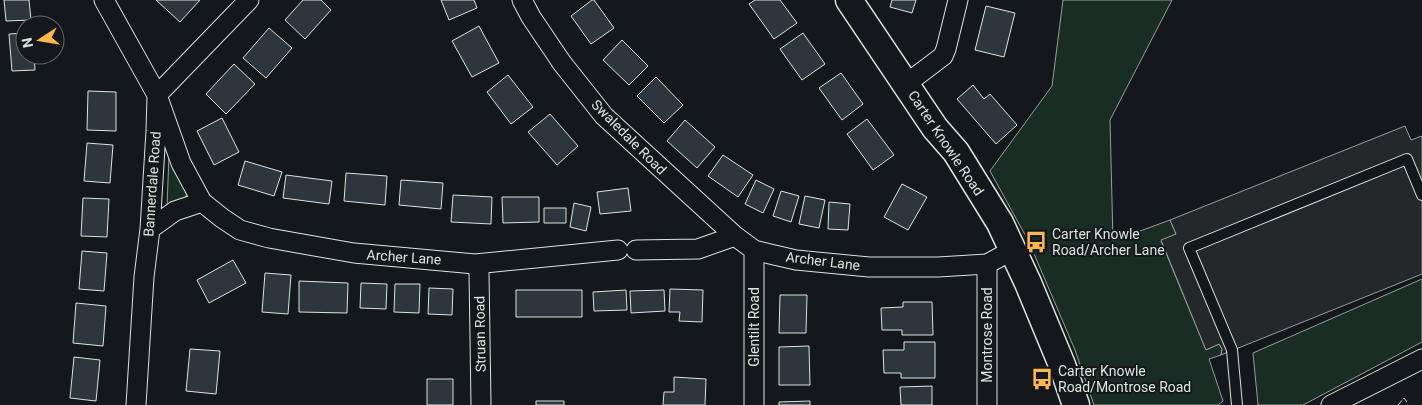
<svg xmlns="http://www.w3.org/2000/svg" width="1422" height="405" font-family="Roboto,sans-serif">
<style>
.green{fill:#1a2d24;stroke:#939e99}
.parking{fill:#24282b;stroke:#939e99}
.building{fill:#2c363c;stroke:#d8e6dc}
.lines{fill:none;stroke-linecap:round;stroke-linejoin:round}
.lane-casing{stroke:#d8e6dc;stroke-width:12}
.street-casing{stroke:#d8e6dc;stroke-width:21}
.secondary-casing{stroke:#d8e6dc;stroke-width:29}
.lane{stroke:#14181c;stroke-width:10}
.street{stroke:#14181c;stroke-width:19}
.secondary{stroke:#14181c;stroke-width:26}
.fence{stroke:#d8e6dc;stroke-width:1;stroke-dasharray:6 2.5;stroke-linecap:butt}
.labels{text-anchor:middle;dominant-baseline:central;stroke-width:4;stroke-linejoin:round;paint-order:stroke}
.street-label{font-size:14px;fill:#d8e6dc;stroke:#14181c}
.poi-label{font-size:14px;fill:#d8e6dc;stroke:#14181c;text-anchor:start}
</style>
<rect width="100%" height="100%" fill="#14181c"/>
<!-- green -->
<path class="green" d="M1063 0H1172L1110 120 1113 241 1170 220 1176 234 1161 241 1206 350 1219 344 1222 349 1221 355 1209 359 1223 401 1218 405H1094L1075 350 1029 242 990 171 1052 86Z
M169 155 187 193 185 199 167 207Z
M1422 279V342L1303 405H1258L1253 353Z"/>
<!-- parking -->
<path class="parking" d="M1405 126 1411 140 1422 136V274L1221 355 1222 349 1219 344 1206 350 1161 240 1176 234 1170 220Z"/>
<!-- building -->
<path class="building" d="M4 0H29L31 20 6 21Z
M156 0H200L180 22Z
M303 0H321L331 10 305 39 285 20Z
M441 0H474L477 8 449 20Z
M592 0H594L614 28 591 44 571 16Z
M755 0H780L797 23 774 39 749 4Z
M892 0H916L912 13 890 7Z
M986 6 1015 13 1004 57 975 50Z
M479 26 499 63 472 77 452 41Z
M269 28 292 48 266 78 243 58Z
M25 33V55H34L35 70 12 71 9 34Z
M803 33 825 64 802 80 780 49Z
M622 40 648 66 629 85 603 60Z
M234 64 255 84 226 114 206 94Z
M841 73 863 104 842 120 819 88Z
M508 75 533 107 511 124 487 92Z
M656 77 683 105 664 123 637 96Z
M973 85 984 99 990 94 1017 125 996 144 957 99Z
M88 91 116 92V131L87 130Z
M550 114 578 146 557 165 528 132Z
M222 118 239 152 214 165 197 131Z
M867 119 894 155 873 170 847 134Z
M685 120 715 147 697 168 667 141Z
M87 143 113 145 110 183 84 181Z
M723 155 753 175 738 197 708 176Z
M245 161 282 172 274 196 238 185Z
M346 173 387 176 385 205 344 201Z
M286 175 332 181 329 204 283 198Z
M401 180 443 183 441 209 399 205Z
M756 180 774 189 763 213 745 204Z
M902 184 927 197 908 230 884 217Z
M628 188 631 211 600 214 597 192Z
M781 191 799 196 791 222 773 216Z
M453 195 492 197 491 224 451 222Z
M805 196 825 200 819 228 799 224Z
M502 197H539V222L503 223Z
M83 198 109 199 107 237 81 236Z
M829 202 850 204 848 230 828 229Z
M574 203 591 207 586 231 570 227Z
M544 208H566V223H544Z
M82 251 107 253 104 291 79 289Z
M233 260 246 283 209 303 197 280Z
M265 273 291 275 288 314 262 312Z
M299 281 348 283 347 313 299 312Z
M361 283 387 284 386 309 360 308Z
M395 284H420L419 313 394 312Z
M429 288 453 289 452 315 428 314Z
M670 289 703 290 702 322 679 321 680 312H669Z
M516 290H582V317H516Z
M626 290 627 310 594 311 593 292Z
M664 290 665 311 631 313 630 291Z
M780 295H807L806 333H779Z
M903 302H932L933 335H902V330H882L881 308 903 307Z
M76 303 106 306 103 346 73 343Z
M904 342H935V378H901V373H884L883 350H904Z
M809 346 810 385H779V347Z
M190 349 220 351 216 394 186 391Z
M74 357 100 360 96 401 70 398Z
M674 377 706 379 705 405H663L664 392H674Z
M427 379H453V405H427Z
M932 386V405H901L900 387Z
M536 401H564V405H536Z
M810 401V405H779V402Z"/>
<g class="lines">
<!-- lane casing -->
<g class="lane-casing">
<path id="lane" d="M1237 405 1232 350 1189 248 1407 159 1422 195"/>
</g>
<!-- street casing -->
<g class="street-casing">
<path id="street" d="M104 0 157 95 181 163 202 202 222 218 240 230 269 238 354 253 475 264 618 250
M522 0 531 17 562 63 604 116 735 236 754 250 770 254 796 260 869 267H938L987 264 1013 250
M906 84 943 56 946 49 958 0
M150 229 175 211 202 202
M636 250 698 249 735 236
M475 264 479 272 481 405
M136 405 144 277 150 229 156 131 157 95 249 0
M754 405V250
M987 405V264
M1331 405 1422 359"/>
</g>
<!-- secondary casing -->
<g class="secondary-casing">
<path id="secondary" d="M849 0 935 128 956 152 1000 223 1028 283 1062 365 1076 405"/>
</g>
<!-- lane -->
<use href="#lane" class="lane"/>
<!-- street -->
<use href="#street" class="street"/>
<!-- secondary -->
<use href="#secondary" class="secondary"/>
<!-- fence -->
<path class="fence" d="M1398 405 1404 398 1407 402"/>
</g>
<!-- icons -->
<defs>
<g id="bus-bare" transform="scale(1.725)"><path d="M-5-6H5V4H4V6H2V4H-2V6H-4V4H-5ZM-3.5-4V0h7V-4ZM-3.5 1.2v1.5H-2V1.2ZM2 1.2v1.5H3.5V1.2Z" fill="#ffb74d" stroke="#14181c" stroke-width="2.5" paint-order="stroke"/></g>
</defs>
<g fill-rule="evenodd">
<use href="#bus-bare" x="1036" y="242"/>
<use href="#bus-bare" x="1042" y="379"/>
</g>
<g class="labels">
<!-- street labels -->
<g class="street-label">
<text transform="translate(629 137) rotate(45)">Swaledale Road</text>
<text transform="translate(946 143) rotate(56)">Carter Knowle Road</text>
<text transform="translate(152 184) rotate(-86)">Bannerdale Road</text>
<text transform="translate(404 257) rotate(4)">Archer Lane</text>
<text transform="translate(823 261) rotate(7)">Archer Lane</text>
<text transform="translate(754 327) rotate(-90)">Glentilt Road</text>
<text transform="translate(480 334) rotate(-91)">Struan Road</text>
<text transform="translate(987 335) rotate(-90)">Montrose Road</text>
</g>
<!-- poi labels -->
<g class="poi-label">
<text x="1052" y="234">Carter Knowle<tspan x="1052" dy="16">Road/Archer Lane</tspan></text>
<text x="1058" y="371">Carter Knowle<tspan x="1058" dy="16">Road/Montrose Road</tspan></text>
</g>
</g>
<!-- north arrow -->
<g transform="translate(40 40) rotate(258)"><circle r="24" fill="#14181c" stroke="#626a69"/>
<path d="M0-4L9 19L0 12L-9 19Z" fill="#ffb74d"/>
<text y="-8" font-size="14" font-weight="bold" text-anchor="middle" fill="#d8e6dc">N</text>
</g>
</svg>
